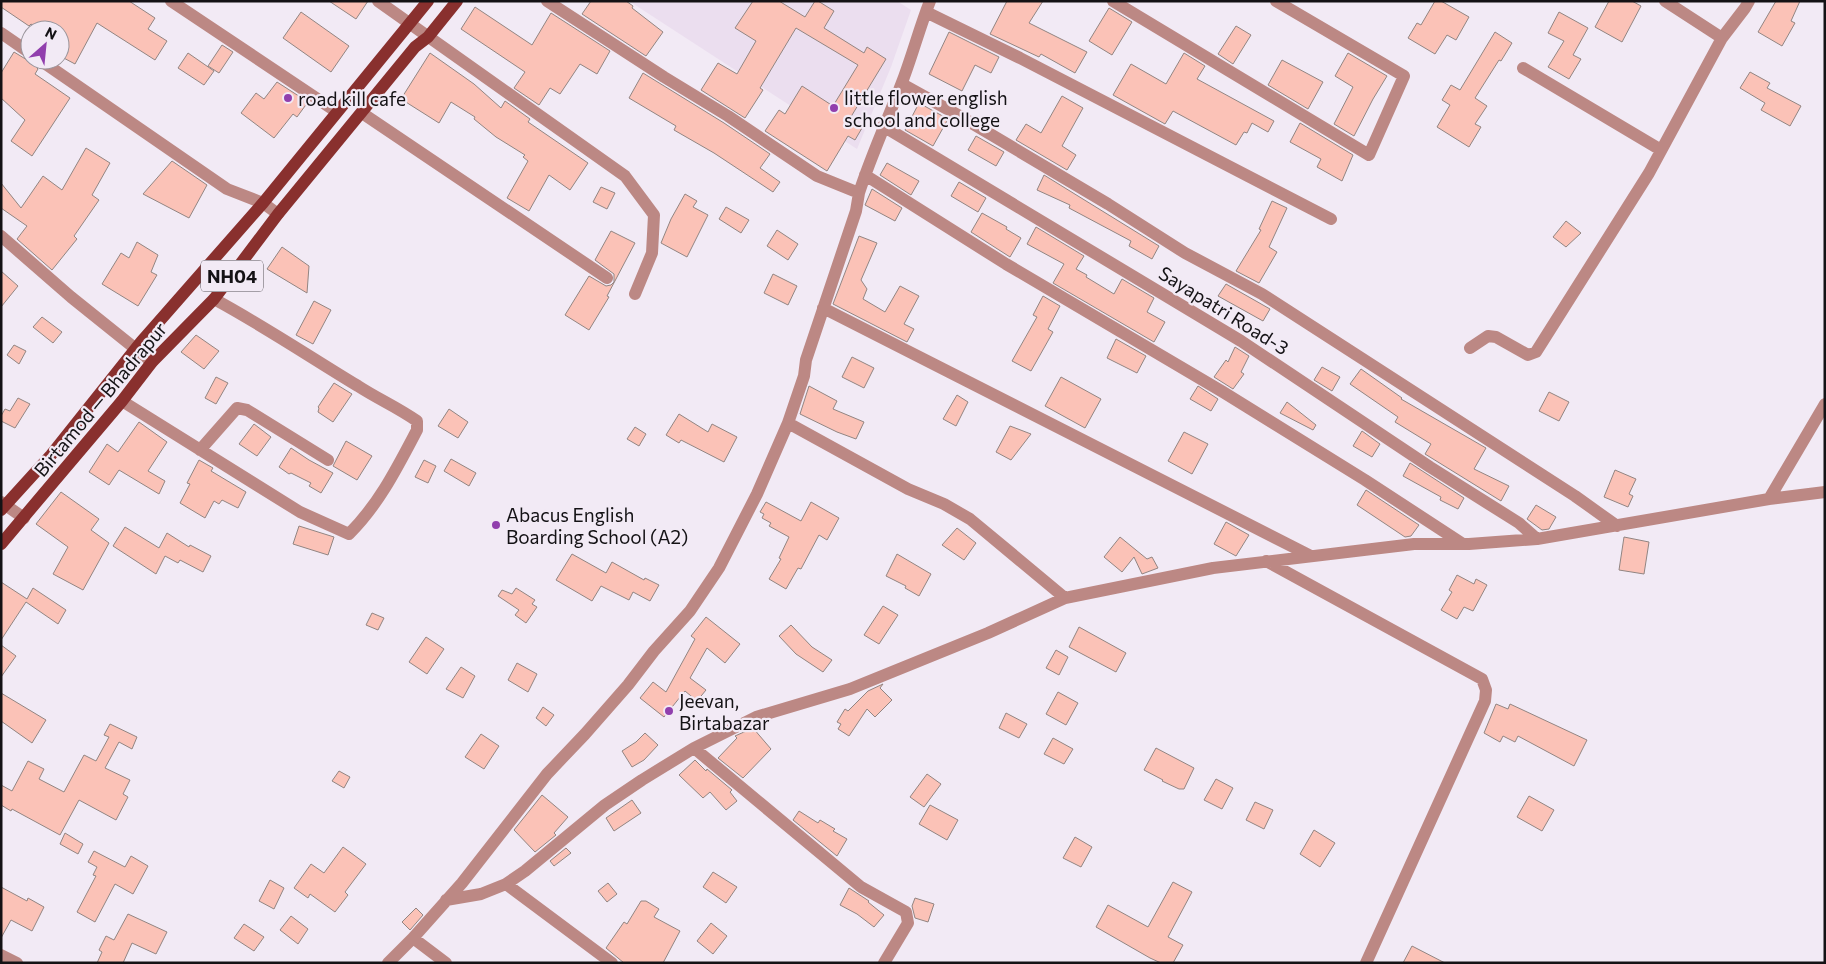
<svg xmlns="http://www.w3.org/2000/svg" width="1826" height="964" font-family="Commissioner,sans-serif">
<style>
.built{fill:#ebdeef}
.building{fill:#fbc2b7;stroke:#928582}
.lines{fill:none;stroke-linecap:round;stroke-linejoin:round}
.minor{stroke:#bc8884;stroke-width:12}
.major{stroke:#89302e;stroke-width:12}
.poi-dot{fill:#913fad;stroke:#f2eaf5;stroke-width:2}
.labels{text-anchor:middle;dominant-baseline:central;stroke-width:4.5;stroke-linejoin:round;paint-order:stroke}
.shield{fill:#f2eaf5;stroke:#575358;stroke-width:1}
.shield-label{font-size:18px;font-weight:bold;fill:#141215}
.poi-label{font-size:19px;fill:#141215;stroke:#f2eaf5;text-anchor:start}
.street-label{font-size:19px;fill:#141215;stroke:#f2eaf5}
</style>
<rect width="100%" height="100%" fill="#f2eaf5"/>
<!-- built -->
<path class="built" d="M629 1H897L911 10 891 67 857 149Z"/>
<!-- building -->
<path class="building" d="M1 1H129L155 18 148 29 167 41 155 60 97 23 75 64 60 56V30H40L31 24 29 26 1 7Z
M329 1H368L356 19Z
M591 1H626L633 6 632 8 663 32 646 56 582 14Z
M753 1H779L805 17 815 1H818L834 11 824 28 864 53 867 47 886 59 849 120 862 128 855 140 848 136 827 171 765 131 779 110 785 114 802 86 833 106 858 65 796 28 760 88 763 90 745 118 701 90 718 63 737 74 756 41 735 28Z
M1007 1H1043L1029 23 1087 52 1075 73 1041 54 1039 57 990 34Z
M1435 1H1441L1469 17 1456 40 1447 35 1435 54 1408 38 1417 23 1421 25Z
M1609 1H1632L1641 6 1622 42 1595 27Z
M1776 1H1800L1791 21 1795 23 1782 46 1758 32Z
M475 7 532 45 551 13 610 51 597 74 580 64 560 94 550 88 539 105 514 88 525 72 461 29Z
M1109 8 1132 22 1112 55 1089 41Z
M301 12 349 46 331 72 283 38Z
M1559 12 1588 28 1573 55 1581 59 1569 79 1548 67 1564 41 1548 33Z
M1236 26 1251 35 1233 64 1218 54Z
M949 32 999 57 991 73 975 65 962 91 929 74Z
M1495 32 1512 43 1501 61 1499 60 1475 98 1487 106 1475 124 1481 127 1469 147 1437 127 1450 105 1442 100 1451 85 1460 90Z
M222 45 233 52 219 73 208 66Z
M14 52 32 63 38 69 35 74 70 98 32 156 11 141 25 120 1 98V73Z
M188 53 214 71 204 85 178 68Z
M430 53 474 84 501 108 505 101 530 119 528 122 588 163 570 190 549 175 529 211 507 198 528 161 523 157 525 155 496 137 474 119 475 117 451 102 439 123 401 99Z
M1184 53 1205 66 1197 79 1274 121 1268 132 1252 123 1247 133 1244 132 1236 145 1173 111 1165 124 1113 95 1131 64 1166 84Z
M1348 53 1387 76 1373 99 1354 136 1334 124 1353 87 1335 76Z
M1282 60 1323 82 1308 109 1268 85Z
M1750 72 1770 83 1767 88 1801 106 1790 126 1761 110 1765 103 1740 88Z
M643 73 724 123 770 154 760 168 780 182 773 192 714 153 674 130 676 126 629 98Z
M277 82 308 102 297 117 293 114 274 138 241 113 256 93 264 99Z
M1062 96 1083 108 1062 146 1076 155 1067 170 1016 140 1026 124 1041 133Z
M919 103 948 119 933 146 905 130Z
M1300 123 1353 155 1342 181 1317 167 1321 159 1290 142Z
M976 136 1004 152 996 166 968 150Z
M86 148 110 163 92 195 99 200 74 236 77 239 52 270 17 239 27 226 1 208V183L21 208 43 176 62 190Z
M172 161 207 185 189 218 143 194Z
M887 163 919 181 911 195 880 175Z
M1044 175 1159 246 1152 259 1129 246 1131 241 1069 208 1070 205 1037 190Z
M959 182 986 198 978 212 951 196Z
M601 187 615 193 607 209 593 202Z
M872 189 902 208 895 221 865 205Z
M685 194 697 201 693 207 708 215 687 257 661 243 671 219Z
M1272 201 1287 208 1269 247 1277 252 1259 283 1236 271 1261 230 1259 229Z
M726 207 749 220 741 233 719 219Z
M982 213 1007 227 1006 229 1021 238 1010 257 971 232Z
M1566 221 1581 233 1566 247 1553 237Z
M1036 227 1084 256 1076 269 1087 275 1086 277 1114 294 1122 279 1154 298 1147 312 1165 322 1154 342 1053 283 1064 264 1027 244Z
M777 230 798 244 788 260 767 246Z
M611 231 635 243 607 296 609 297 589 330 565 315 589 276 606 286 611 285 614 282V274L595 260Z
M859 236 877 243 861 280 867 289 863 299 885 312 900 286 919 296 904 324 914 329 907 342 833 304Z
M137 242 158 255 151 272 157 275 138 306 102 284 121 253 129 258Z
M282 247 309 266 307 293 267 269Z
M1 271 18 286 1 307Z
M773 274 797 286 788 305 764 293Z
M1226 284 1270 309 1263 321 1218 296Z
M1043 296 1060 306 1048 329 1053 332 1031 371 1012 361 1037 317 1033 315Z
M314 301 331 310 313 344 296 335Z
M42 317 62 332 53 343 33 327Z
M196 335 219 351 204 369 181 352Z
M1116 339 1146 356 1137 373 1107 358Z
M14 345 26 351 19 364 7 355Z
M1235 347 1249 356 1241 372 1244 374 1233 389 1214 377 1226 360 1228 362Z
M852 357 874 368 864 388 842 377Z
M1322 367 1340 377 1332 391 1314 380Z
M1361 369 1402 398 1401 399 1486 448 1474 469 1509 486 1501 501 1425 454 1431 444 1395 422 1398 417 1350 384Z
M216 377 228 383 216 404 205 398Z
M1061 377 1101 399 1085 428 1045 406Z
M334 383 352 394 333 422 318 412 319 408 318 407Z
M809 386 837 401 833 409 864 422 856 439 837 432 800 414Z
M1198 386 1218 399 1211 411 1190 399Z
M1549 392 1569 402 1559 421 1539 411Z
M957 395 968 402 956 426 943 419Z
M18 398 30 404 15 428 1 421V416L5 409 10 411Z
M1287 402 1316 425 1313 430 1280 413Z
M449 409 468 422 458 438 438 426Z
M679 414 708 432 712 424 737 437 724 462 681 440 679 443 666 435Z
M139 422 167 442 148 471 165 481 159 494 119 470 109 485 89 472 107 444 118 452Z
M254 424 271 437 257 456 239 444Z
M1010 426 1031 434 1011 460 996 452Z
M635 427 646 434 639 446 627 439Z
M1362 431 1380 444 1372 457 1353 446Z
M1184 432 1208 444 1192 474 1168 461Z
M346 441 372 456 357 480 333 466Z
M291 448 309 460 333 473 321 493 309 486 311 483 291 473 289 474 279 467Z
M451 459 476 473 469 486 444 471Z
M199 460 213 468 211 471 246 492 238 508 222 500 219 504 214 501 205 518 180 503 190 484 187 483Z
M424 460 436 466 428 483 415 477Z
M1410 463 1464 498 1458 509 1440 500 1441 497 1403 476Z
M1615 470 1636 479 1629 494 1633 496 1628 507 1604 497Z
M1366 490 1419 525 1411 536 1405 537 1357 505Z
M61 492 99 519 91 530 109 543 83 590 53 574 68 547 36 524Z
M766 502 801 521 811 502 839 518 827 540 819 535 801 569 798 568 786 589 769 579 781 559 779 558 789 537 769 526 771 523 762 518 764 514 760 512Z
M1536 505 1556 517 1549 529 1542 530 1527 519Z
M1226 522 1249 535 1236 556 1214 544Z
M299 526 334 537 328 555 293 544Z
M125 527 159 548 167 533 189 547 190 545 211 556 203 572 180 560 178 563 165 556 156 574 113 546Z
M957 528 976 543 964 560 942 545Z
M1120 537 1147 559 1152 557 1158 568 1142 574 1134 557 1122 572 1104 557Z
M1624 537 1649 542 1644 574 1619 570Z
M572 554 606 573 612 562 644 580 645 578 659 585 650 601 633 592 629 600 601 586 592 601 556 580Z
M897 554 931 574 919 596 905 588 906 586 886 576Z
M1457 575 1474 584 1476 579 1487 585 1473 611 1464 607 1457 619 1441 610 1452 592 1449 590Z
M1 582 27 599 33 588 66 610 58 624 26 602 1 640Z
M516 588 535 600 532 604 537 607 526 623 515 615 519 610 498 596 502 590 512 594Z
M883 606 898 615 879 644 864 635Z
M372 613 384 618 378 630 366 625Z
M706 617 740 644 725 663 707 648 690 678 706 690 697 701 685 691 664 717 640 698 653 682 666 692 695 639 691 636Z
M791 625 812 647 832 660 823 672 796 654 779 636Z
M1079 627 1126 653 1116 672 1069 647Z
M426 637 444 649 427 674 409 662Z
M1 645 16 656 1 677Z
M1056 650 1068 657 1059 675 1046 668Z
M517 663 537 674 528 692 508 680Z
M461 667 475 676 463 698 446 689Z
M883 684 880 688 892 700 875 717 867 709 849 736 838 729 841 724 837 722 845 709 848 711 868 691Z
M1058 692 1078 703 1066 725 1046 714Z
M1 693 46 720 32 743 1 721Z
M1496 704 1508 709 1510 704 1587 740 1574 766 1518 736 1515 742 1503 736 1500 742 1484 733Z
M543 707 554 715 546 726 536 718Z
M1006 713 1027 724 1019 738 999 728Z
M110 724 137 737 132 749 119 742 105 768 130 780 123 794 128 797 116 820 79 800 60 835 12 809 11 811 1 805V785L12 791 28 761 44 769 39 779 64 792 84 755 96 761 109 737 104 735Z
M753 728 771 749 743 778 718 758 737 738 735 736Z
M645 733 658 745 644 760 632 767 622 751 636 742Z
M481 734 499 746 484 769 465 757Z
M1053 738 1073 749 1064 764 1044 754Z
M1156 748 1194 768 1184 789H1179L1162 781 1163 780 1144 770Z
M695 760 706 771 707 769 732 790 730 792 737 801 726 810 710 792 703 798 679 775Z
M339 771 350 777 344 788 332 781Z
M927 774 941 784 924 807 910 797Z
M1216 779 1233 788 1222 809 1204 800Z
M542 795 568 817 554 833 556 835 535 852 514 830Z
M1529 796 1554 810 1542 831 1517 817Z
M632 800 641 813 614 831 606 818Z
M1255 802 1273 810 1264 829 1246 820Z
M930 805 958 820 947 840 919 824Z
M799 811 818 823 820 820 835 829 833 831 847 839 837 856 793 820Z
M1314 830 1335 843 1320 867 1300 854Z
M65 833 83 844 78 854 60 844Z
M1075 837 1092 847 1081 867 1063 858Z
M343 847 366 864 345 892 348 895 335 912 310 894 308 898 294 888 311 864 324 873Z
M566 848 571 853 554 866 550 861Z
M94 851 125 867 131 856 148 866 133 894 115 884 95 922 77 912 96 876 93 875 97 867 88 862Z
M713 872 737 887 726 903 703 887Z
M270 880 284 888 274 909 259 901Z
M1173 882 1192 892 1168 937 1183 945 1173 963H1161L1150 958 1096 927 1108 905 1148 927Z
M608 883 617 894 607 902 598 891Z
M1 887 27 901 28 898 44 907 32 931 11 920 1 938Z
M849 888 869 901 868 902 884 915 874 927 857 914 840 905Z
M915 898 934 904 928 922 915 918 912 906Z
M641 901H646L659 909 654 917 680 931 663 963H624L606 948 624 922 627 924Z
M416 908 423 915 410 930 402 922Z
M128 914 167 932 156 954 132 943 123 963H97L102 952 99 950 106 936 114 940Z
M291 916 308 929 298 944 280 930Z
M711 923 727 936 713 954 697 941Z
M244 924 264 937 254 951 234 938Z
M1412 946 1445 963H1403Z"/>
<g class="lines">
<!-- minor -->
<path class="minor" d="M171 1 337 112
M378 1 625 176 654 215 652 253 635 294
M547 1 664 77 728 116 817 176 859 193C871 156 887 121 901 85 912 57 919 29 930 1
M1113 1 1369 155 1404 76 1276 1
M1665 1 1722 38 1745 8 1749 1
M926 12 1020 58 1331 219
M1 33 30 53
M40 60 227 189 263 203 278 214
M1523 68 1661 150
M902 84 958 115 1108 204 1185 253 1262 294 1575 496 1617 526
M362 113 607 278
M883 126 1241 341 1430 467 1519 523 1537 539
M865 175 1006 264 1223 392 1365 480 1463 544
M1 236 71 297 152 362
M823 308 1311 556
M1470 348 1488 336 1496 337 1528 355 1536 352 1649 173 1722 38
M122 401 300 512 349 534C379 504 397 468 417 430V421C397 407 378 399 358 386 310 357 264 326 214 299
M788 423 908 489 944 504 970 519 1065 598
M200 450 237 408 247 410 328 460
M1769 499 1825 404
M1 502 24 518
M1266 561 1482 679 1486 690 1485 701 1366 963
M694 748 861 887 906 912 908 923 884 963
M506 884 612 963
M446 900 481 894 506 884 525 871 605 805 642 780 694 748 756 717 850 689 988 633 1065 598 1213 568 1414 544H1469L1537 539 1769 499 1825 492
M413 938 446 963
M1 955 17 963
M388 963 413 938 462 883 547 774 585 734 628 685 654 651 690 611 719 568 757 494 788 423 804 376 806 360 856 211 859 193"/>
<!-- major -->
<path class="major" d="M1 510 51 455 141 342 263 203 428 1
M1 544 122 401 152 362 214 299 278 214 415 47 428 37 457 1"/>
</g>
<!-- markers -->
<g class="poi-dot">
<circle cx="288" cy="98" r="5"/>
<circle cx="834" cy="108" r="5"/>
<circle cx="496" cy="525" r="5"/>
<circle cx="669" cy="711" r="5"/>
</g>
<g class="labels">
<!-- shield labels -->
<rect class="shield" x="201" y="260.5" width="62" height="31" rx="4"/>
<g class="shield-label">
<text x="232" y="276">NH04</text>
</g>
<!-- poi labels -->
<g class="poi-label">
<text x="844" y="97">little flower english<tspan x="844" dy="22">school and college</tspan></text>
<text x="298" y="98">road kill cafe</text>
<text x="506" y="514">Abacus English<tspan x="506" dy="22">Boarding School (A2)</tspan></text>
<text x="679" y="700">Jeevan,<tspan x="679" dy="22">Birtabazar</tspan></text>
</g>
<!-- street labels -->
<g class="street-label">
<text transform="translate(1224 310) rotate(32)">Sayapatri Road-3</text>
<text transform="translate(100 399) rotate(-50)">Birtamod — Bhadrapur</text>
</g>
</g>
<!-- border -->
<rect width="1826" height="964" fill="none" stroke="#141215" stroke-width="5"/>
<!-- north arrow -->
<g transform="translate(45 45) rotate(27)"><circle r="24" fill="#f2eaf5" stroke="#99949b"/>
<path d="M0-4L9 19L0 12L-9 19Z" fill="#913fad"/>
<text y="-8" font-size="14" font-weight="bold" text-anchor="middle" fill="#141215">N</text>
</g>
</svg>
